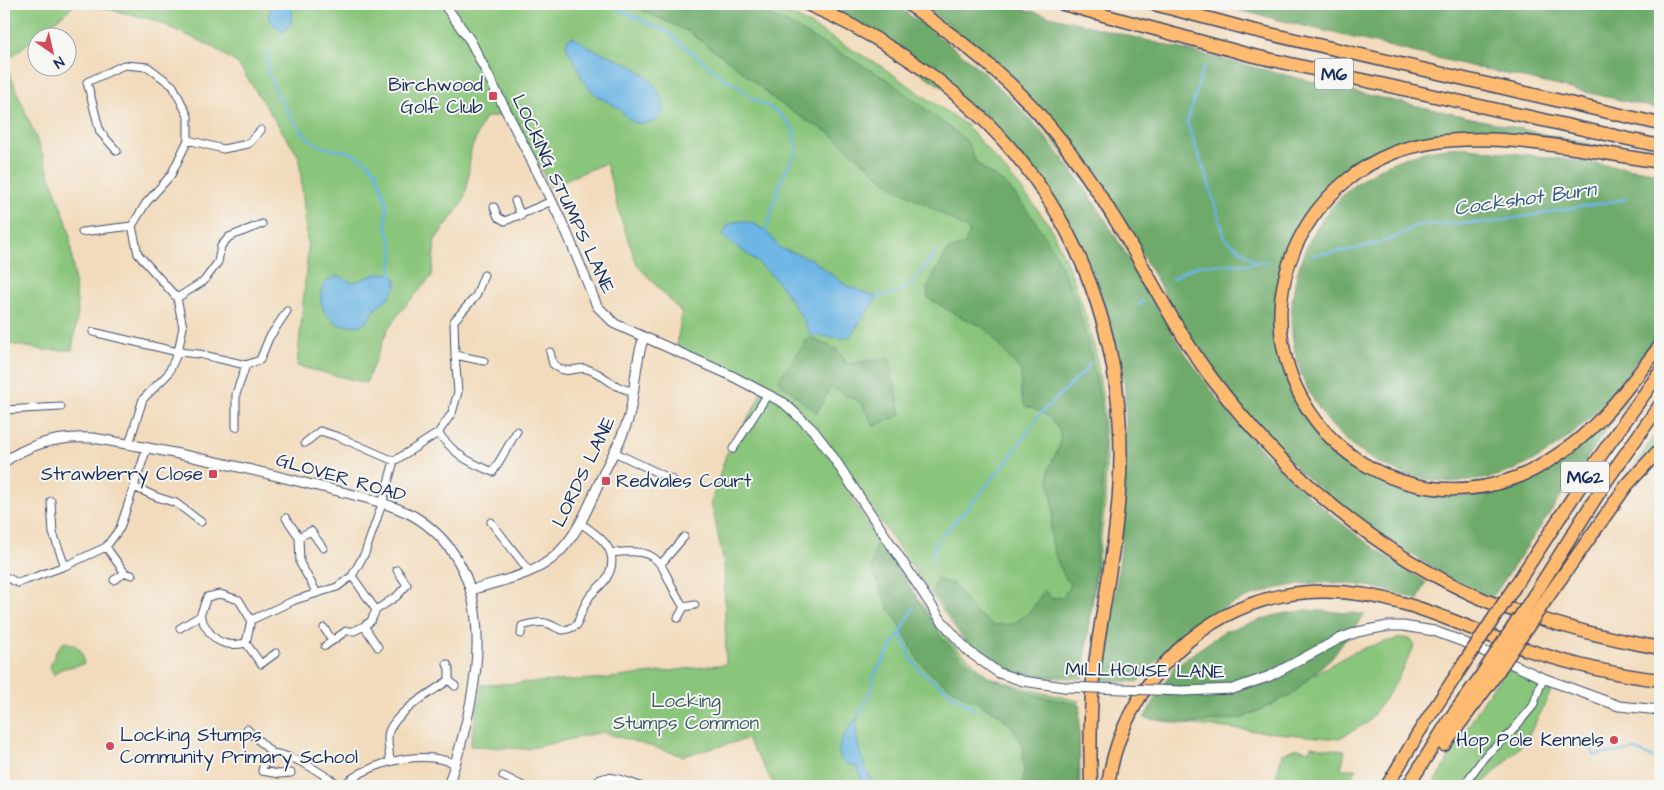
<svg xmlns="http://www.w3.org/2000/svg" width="1664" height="790" font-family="'Architects Daughter',sans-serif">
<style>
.green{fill:#89c57a;stroke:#527a6c}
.forest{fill:#6eaa6a;stroke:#446c64}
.water{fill:#6cb5e4;stroke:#4472a1}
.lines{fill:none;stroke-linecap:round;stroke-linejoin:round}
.stream{stroke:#6cb5e4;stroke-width:2.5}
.minor-casing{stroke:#3b496c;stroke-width:9}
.tertiary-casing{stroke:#3b496c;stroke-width:11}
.motorway-casing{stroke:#3b496c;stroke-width:15}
.minor{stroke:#fff;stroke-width:7}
.tertiary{stroke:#fff;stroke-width:9}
.motorway{stroke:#ffbb71;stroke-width:12}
.tertiary-bridge-casing{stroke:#3b496c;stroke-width:11;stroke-linecap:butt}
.motorway-bridge-casing{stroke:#3b496c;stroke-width:15;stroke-linecap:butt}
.tertiary-bridge{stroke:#fff;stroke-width:9}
.motorway-bridge{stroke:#ffbb71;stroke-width:12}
.poi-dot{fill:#d1495b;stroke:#f6f6f2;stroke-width:2}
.labels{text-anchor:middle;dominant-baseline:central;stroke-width:4;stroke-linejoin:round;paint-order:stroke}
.shield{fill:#f6f6f2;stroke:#5d6b8a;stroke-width:1}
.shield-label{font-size:18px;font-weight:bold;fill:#1b2f5e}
.poi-label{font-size:19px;fill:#1b2f5e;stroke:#f6f6f2;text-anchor:end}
.street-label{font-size:19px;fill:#1b2f5e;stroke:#f6f6f2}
.park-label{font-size:19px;fill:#3c5c66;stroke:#f6f6f2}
.water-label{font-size:20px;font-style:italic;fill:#335786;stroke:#f6f6f2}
</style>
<rect width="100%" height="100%" fill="#f6f6f2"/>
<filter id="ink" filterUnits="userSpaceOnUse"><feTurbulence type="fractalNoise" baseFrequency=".02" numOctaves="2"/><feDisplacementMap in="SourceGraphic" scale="10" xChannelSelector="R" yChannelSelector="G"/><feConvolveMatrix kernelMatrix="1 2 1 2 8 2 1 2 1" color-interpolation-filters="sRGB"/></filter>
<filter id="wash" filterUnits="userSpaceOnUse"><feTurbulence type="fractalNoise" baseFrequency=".0096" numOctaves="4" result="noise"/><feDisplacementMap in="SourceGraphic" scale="20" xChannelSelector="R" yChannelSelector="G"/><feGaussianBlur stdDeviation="1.12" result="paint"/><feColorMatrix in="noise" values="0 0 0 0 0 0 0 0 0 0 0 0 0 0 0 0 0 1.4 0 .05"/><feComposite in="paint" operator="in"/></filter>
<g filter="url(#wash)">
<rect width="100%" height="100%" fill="#f2dbbc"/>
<!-- green -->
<path class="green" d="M4 4H76L5 62 41 150 69 229 78 312 72 350H44L4 343Z
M86 4H764L796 17 879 65 966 125 1021 188 1050 226 1066 261 1082 303 1096 354 1104 408 1106 465 1105 504 1083 678H1042L1000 670 966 643 929 592 860 491 852 499 906 582 950 642 989 677 1039 692 1079 701 1080 786H775L747 739 683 756 602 732 527 749 470 746 482 685 611 678 726 664 724 563 711 502 726 455 753 410 763 388 676 347 682 313 637 265 621 219 606 163 550 186 511 113 484 118 471 150 467 187 463 202 435 240 432 276 400 312 387 331 366 383 297 366 308 250 299 157 238 64 209 45 154 20Z
M1660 428V442L1627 477 1659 429Z
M1402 638 1410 639 1415 645 1392 689 1367 723 1338 739 1184 724 1243 718 1291 695 1314 674 1352 653 1373 645Z
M64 642C79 645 82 649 84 664L61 669 54 675 49 669 57 649Z
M1507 668 1552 689 1526 741 1481 786H1432L1488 694Z
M1311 746 1345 751 1341 769H1357L1347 786H1274L1282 754 1297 748 1309 751Z"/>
<!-- forest -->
<path class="forest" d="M629 4H743L787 23 888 80 967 141 976 162 986 171 1007 185 1034 219 1056 255 1077 303 1091 354 1101 405 1103 451 1102 499 1092 599 1081 674 1050 676 1002 669 968 642 932 591 937 579 953 584 974 611 993 625 1013 624 1031 611 1044 590 1052 599 1064 596 1070 585C1059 569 1050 547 1051 527 1051 521 1054 515 1053 508 1053 495 1046 479 1050 466 1054 455 1062 447 1060 434 1056 418 1039 410 1025 406L1021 395V372L996 341 981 326 957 315 928 298 927 287 948 250 964 245 970 231 927 205 890 185 830 133 807 121 774 99 738 68 689 32Z
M817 4C834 4 852 4 869 4 876 4 885 2 891 5 907 11 930 31 945 41 1008 88 1061 150 1103 216 1141 277 1173 341 1217 398 1275 472 1345 533 1426 582L1418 600C1312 560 1207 591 1139 682L1100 680 1113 614 1121 547 1125 483 1126 420 1125 388 1120 362 1107 312 1089 264 1066 218 987 117Z
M921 4H1002L1257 68 1372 96 1604 147 1485 133 1453 132 1422 136 1392 146 1364 160 1339 179 1293 242 1279 350 1282 365 1292 395 1309 422 1329 445 1341 456 1367 474 1397 486 1442 496H1475L1488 494 1518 486 1532 480 1560 463 1585 444 1627 399 1492 598 1465 587 1363 525 1298 470 1237 403 1186 331 1140 251 986 55Z
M1213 4H1298L1351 7 1431 8 1499 4H1660V109L1466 65Z
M1460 147 1571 160 1660 173C1660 214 1660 255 1660 297 1660 306 1663 327 1659 334 1657 340 1651 345 1647 349 1636 363 1625 376 1615 390 1580 433 1534 471 1478 480 1388 493 1306 430 1293 341 1288 302 1296 261 1317 227 1349 176 1402 150 1460 147Z
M809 337 838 350 847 364 889 358 901 415 874 426 861 403 831 387 817 413 778 381Z
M880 543 901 573 941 637 963 659 986 676 1038 696 1080 705 1078 786H1022L1024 771 1023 747 1013 728 1000 715 955 691 931 674 918 660 900 625 888 607 872 569 875 546Z
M1306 610 1365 614 1332 657 1291 695 1243 718 1184 724 1144 718 1174 667 1225 631 1276 615Z"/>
<!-- water -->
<path class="water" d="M272 4 291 5C294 15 292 26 283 32L279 30 268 17Z
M572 37C581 40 587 47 595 50 621 61 658 72 663 105 665 113 660 119 652 122 647 123 642 124 637 123 629 121 625 114 619 109 610 102 599 99 591 90 583 82 579 71 574 60 570 53 565 49 567 40Z
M743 221 752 223 766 231 780 248 811 259 847 286 877 297 850 336 843 338 811 335C801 316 790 296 776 280 761 263 743 251 725 238L723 235 727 226 734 222Z
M391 273 396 279V287L388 298 376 308 366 323 358 326 339 325C334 320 327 316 324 310 316 295 323 278 340 276L348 281 355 282 376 274Z
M858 717C852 738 864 767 874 786H863L858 768C853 765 847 765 843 761 831 749 850 726 858 717Z"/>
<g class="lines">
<!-- stream -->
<path class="stream" d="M618 9 669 33 724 79 737 85 748 95 777 112 784 118 793 129 798 149 780 182 766 231
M267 51 268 72 276 91 292 119 308 138 322 147 352 153 366 161 376 171 387 204 386 227 393 248 391 273
M1204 66 1187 123 1207 178 1225 238 1257 263
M1313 255 1355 249 1395 238 1417 225 1492 222 1626 199
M1172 279 1184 271 1200 265 1250 264 1268 261
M877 297C889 295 905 291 913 282 921 273 927 262 936 253
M1139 305 1143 301
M931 559 937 540 962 514 1004 465 1040 414 1083 373 1091 362
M901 632 910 657 921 672 975 710
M858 715 872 690 874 675 901 632 914 607
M1589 739 1594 755 1636 750 1660 761"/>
</g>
</g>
<g filter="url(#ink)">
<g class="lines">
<!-- minor casing -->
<g class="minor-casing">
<path id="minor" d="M188 140 223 149 248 144 261 130
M117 151 100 132 87 82 124 65 148 67 173 86 188 116V140L171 175 146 203 132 226 138 254 177 298 183 327 178 352 168 374 143 399 129 444
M515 201 521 216
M494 207 498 217 505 221 552 201
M82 232 132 226
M177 298 204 281 218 262 221 246 229 237 262 224
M93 332 178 352 199 354 246 365 260 360 269 338 287 311
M550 352 553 364C570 378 576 364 590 370 607 376 612 388 633 391
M455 355 484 361
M4 410 61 407
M236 427V394L246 365
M438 433C457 456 466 461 493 472L517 431
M305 443 320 431 339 437 394 461
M733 449 768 394
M614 452 673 480
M134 487 157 497 176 503 201 522
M51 501 53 533 65 566
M286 518 299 537 300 563 317 593
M491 522 529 571
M299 537 311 531 323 548
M106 547 125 573
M612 553C668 546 658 569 684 607
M661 564 684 537
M4 576 18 583 65 566 106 547 120 528 147 448
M352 576 376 610
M114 580 125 573 132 575
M678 618 684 607 695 605
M251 620 295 600 337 587 352 576 365 553 382 504 394 461 438 433 452 413 458 392 455 355 454 321 476 296 484 275
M364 626 378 647
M180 628 200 616 207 597 220 594 239 600 251 620 246 643C221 649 210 638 200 616
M324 628 332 640
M521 634 522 626C530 624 538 621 546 623 562 628 558 635 577 625 580 615 584 605 590 596 595 590 602 585 606 579 623 552 600 536 580 523
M246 643 261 664 276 653
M325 646 346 631H354L364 626 371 621 376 610 397 596 407 585 397 570
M449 680 455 686
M247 729 272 753
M390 762C390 753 386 740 389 731 397 711 432 692 449 680V669L447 664
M291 773 279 774 262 771 264 762 272 753C299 757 319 772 341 786
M503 776 523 786
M342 786C365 766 402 755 433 758 440 759 448 761 455 763
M591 786C606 770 622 780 640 786
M1463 786 1486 755 1507 737 1533 706 1543 678"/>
</g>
<!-- tertiary casing -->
<g class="tertiary-casing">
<path id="tertiary" d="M444 4 470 40 542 181 567 233 597 306 615 324 730 375 784 403 813 430 829 451 941 620 968 651 999 673 1023 681 1064 687
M4 462C30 443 61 436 93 438 164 450 235 465 305 483 336 491 390 501 417 518 508 577 476 702 448 786
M471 590C498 581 533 576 555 556 580 534 592 497 606 468 615 450 626 431 630 412 636 386 634 364 644 337
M1183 691 1233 689 1270 676 1339 639 1357 632 1388 626H1403L1434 631 1461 641 1543 678 1619 706 1660 710"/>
</g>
<!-- motorway casing -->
<g class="motorway-casing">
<path id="motorway" d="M807 4C866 30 923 64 970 107 1080 206 1130 348 1119 493 1115 556 1100 618 1093 680 1090 716 1090 751 1091 786
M908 4C944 28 978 54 1009 83 1048 120 1083 167 1111 213 1145 266 1172 325 1210 376 1282 472 1375 553 1487 601 1499 606 1513 610 1526 614 1570 629 1614 640 1660 648
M1063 4 1250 55 1660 146
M1154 4 1248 29 1660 124
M1660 162C1580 150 1470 123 1393 153 1360 166 1331 190 1311 219 1287 255 1276 297 1282 340 1299 450 1410 517 1515 478 1535 471 1555 457 1572 445 1607 418 1633 380 1660 346
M1515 586 1596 462 1660 372
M1535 594 1607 480 1660 405
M1547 598 1627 485 1660 449
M1444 745 1490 683
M1108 786C1114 736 1140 686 1177 651 1241 590 1321 579 1405 604 1447 616 1486 636 1528 650 1571 664 1616 675 1660 680
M1387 786 1419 732 1459 671
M1408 786 1450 719 1479 679"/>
</g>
<!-- minor -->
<use href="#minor" class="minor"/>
<!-- tertiary -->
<use href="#tertiary" class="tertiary"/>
<!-- motorway -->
<use href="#motorway" class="motorway"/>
<!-- tertiary-bridge casing -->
<g class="tertiary-bridge-casing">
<path id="tertiary-bridge" d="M1064 687 1183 691"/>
</g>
<!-- motorway-bridge casing -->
<g class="motorway-bridge-casing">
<path id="motorway-bridge" d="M1459 671 1515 586
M1479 679 1535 594
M1490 683 1547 598"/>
</g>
<!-- tertiary-bridge -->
<use href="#tertiary-bridge" class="tertiary-bridge"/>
<!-- motorway-bridge -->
<use href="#motorway-bridge" class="motorway-bridge"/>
</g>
</g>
<!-- markers -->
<g class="poi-dot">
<rect x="488" y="91" width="10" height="10" rx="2.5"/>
<rect x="208" y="469" width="10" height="10" rx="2.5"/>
<rect x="601" y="476" width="10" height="10" rx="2.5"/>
<circle cx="1614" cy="740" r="5"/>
<circle cx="110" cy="746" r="5"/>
</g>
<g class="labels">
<!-- shield labels -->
<g class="shield">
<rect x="1315" y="58.5" width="38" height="31" rx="4"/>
<rect x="1561" y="461.5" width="48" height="31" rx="4"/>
</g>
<g class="shield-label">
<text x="1334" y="74">M6</text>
<text x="1585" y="477">M62</text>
</g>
<!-- poi labels -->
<g class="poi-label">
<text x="483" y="85">Birchwood<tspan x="483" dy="22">Golf Club</tspan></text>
<text x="203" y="474">Strawberry Close</text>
<text x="616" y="481" text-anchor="start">Redvales Court</text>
<text x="120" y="735" text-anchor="start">Locking Stumps<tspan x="120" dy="22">Community Primary School</tspan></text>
<text x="1604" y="740">Hop Pole Kennels</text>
</g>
<!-- street labels -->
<g class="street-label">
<text transform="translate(563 194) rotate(65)">LOCKING STUMPS LANE</text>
<text transform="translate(584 472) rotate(-64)">LORDS LANE</text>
<text transform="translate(341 478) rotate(16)">GLOVER ROAD</text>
<text transform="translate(1145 671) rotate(1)">MILLHOUSE LANE</text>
</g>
<!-- park labels -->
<g class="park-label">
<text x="686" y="701">Locking<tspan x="686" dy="22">Stumps Common</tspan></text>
</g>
<!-- water labels -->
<g class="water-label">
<text transform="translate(1525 199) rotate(-8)">Cockshot Burn</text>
</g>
</g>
<!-- margin -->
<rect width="1664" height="790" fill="none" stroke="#f6f6f2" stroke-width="20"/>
<!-- north arrow -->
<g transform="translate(52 52) rotate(146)"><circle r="24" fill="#f6f6f2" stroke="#9ea6b7"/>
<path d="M0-4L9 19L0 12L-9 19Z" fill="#d1495b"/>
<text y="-8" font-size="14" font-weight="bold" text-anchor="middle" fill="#1b2f5e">N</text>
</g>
</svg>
